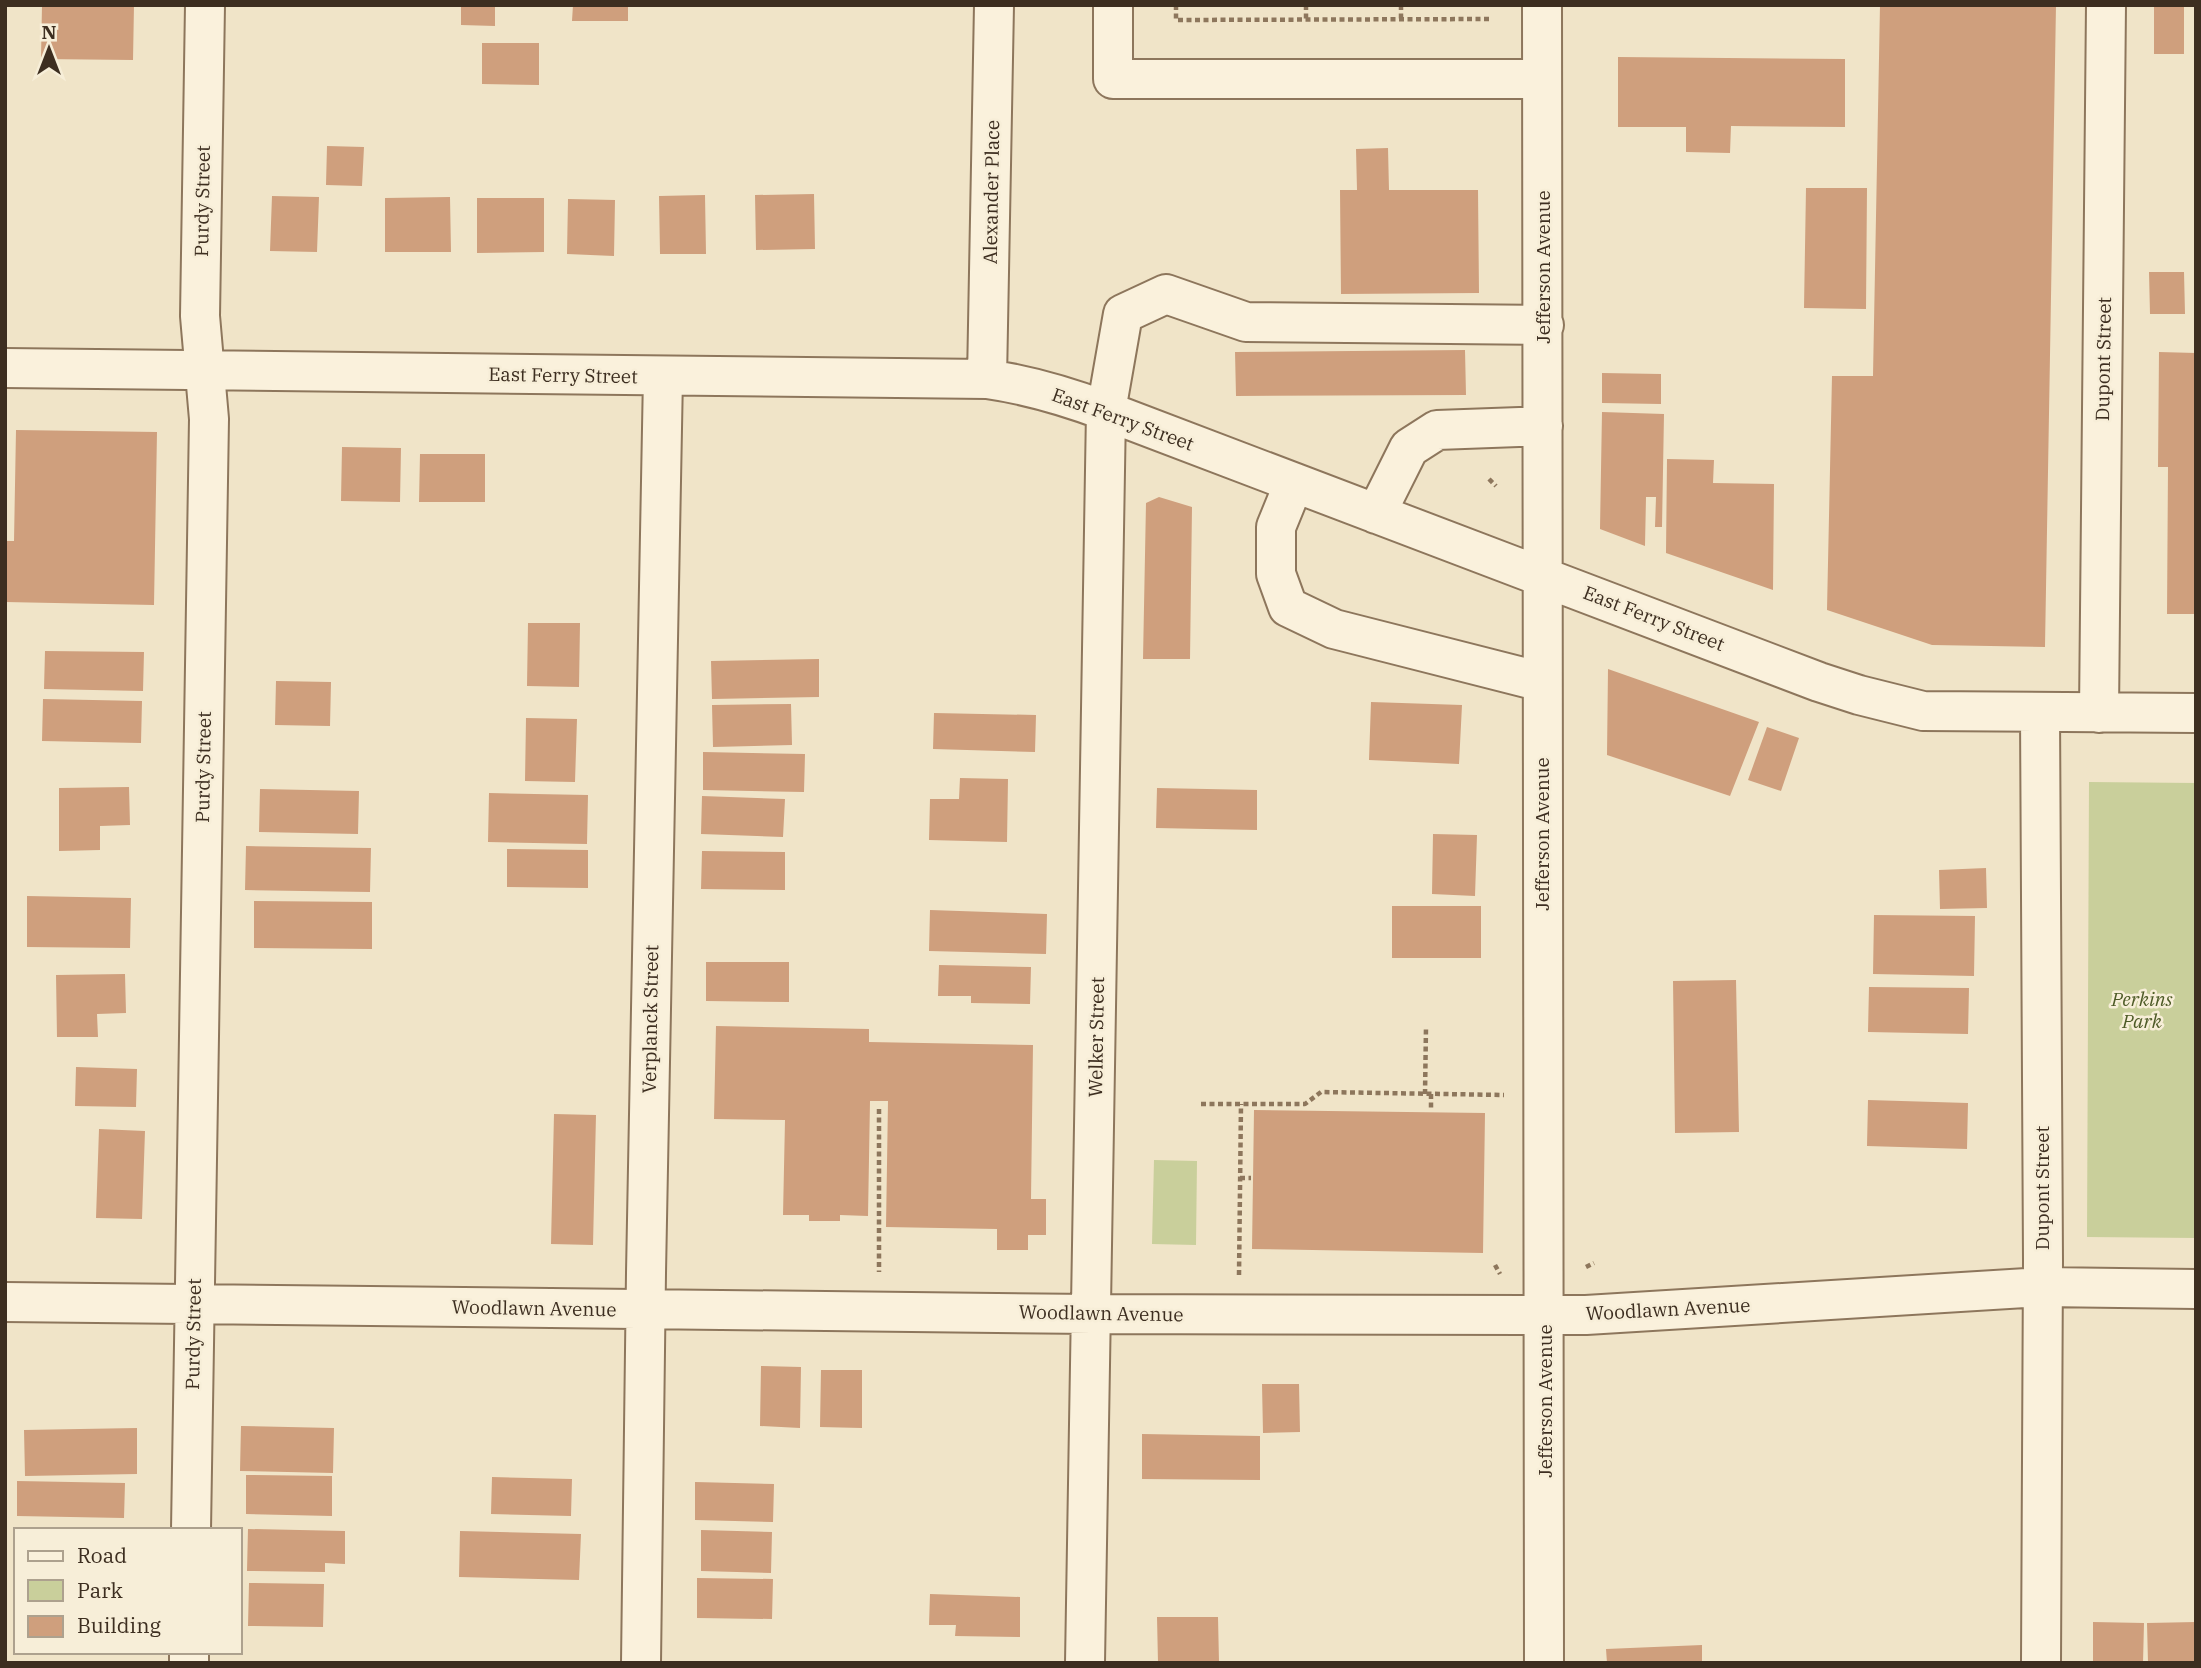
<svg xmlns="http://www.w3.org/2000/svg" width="2201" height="1668" font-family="'IBM Plex Serif',serif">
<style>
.green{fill:#c9cf9b}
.building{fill:#cf9f7d}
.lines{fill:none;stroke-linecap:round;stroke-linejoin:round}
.minor-casing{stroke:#8d765c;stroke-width:42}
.path{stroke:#8d765c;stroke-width:4.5;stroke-dasharray:5 3.5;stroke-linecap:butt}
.minor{stroke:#faf1dc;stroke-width:38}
.labels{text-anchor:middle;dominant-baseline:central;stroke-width:5;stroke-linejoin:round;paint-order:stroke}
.street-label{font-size:19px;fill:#3d2e20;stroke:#f7eed8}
.park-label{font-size:19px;font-style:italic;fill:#4d5a26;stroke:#f7eed8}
</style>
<rect width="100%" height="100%" fill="#f0e4c8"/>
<!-- green -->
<path class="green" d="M2089 782 2196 783V1238L2087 1237Z
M1154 1160 1197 1161 1196 1245 1152 1244Z"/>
<!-- building -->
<path class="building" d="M42 5H134L133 60 41 59Z
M461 5H495V26L461 25Z
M573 5H628V21H572Z
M1880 5H2056L2045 647 1932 645 1827 610 1832 376H1873Z
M2154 7H2184V54H2154Z
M482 43H539V85L482 84Z
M1618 57 1845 59V127L1731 126 1730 153 1686 152V127H1618Z
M327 146 364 147 362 186 326 185Z
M1388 148 1389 190H1478L1479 293 1341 294 1340 190H1357L1356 149Z
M1806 188H1867L1866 309 1804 308Z
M814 194 815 249 756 250 755 195Z
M705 195 706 254H660L659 196Z
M272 196 319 197 317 252 270 251Z
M450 197 451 252H385V198Z
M477 198H544V252L477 253Z
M568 199 615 200 614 256 567 254Z
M2149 272H2184L2185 314H2150Z
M1465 350 1466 395 1236 396 1235 352Z
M2159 352 2196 353V614H2167L2168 467H2158Z
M1602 373 1661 374V404L1602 403Z
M1602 412 1664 414 1662 527H1655L1656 497H1646L1645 546 1600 529Z
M16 430 157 432 154 605 5 602V541H14Z
M342 447 401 448 400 502 341 501Z
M420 454H485V502H419Z
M1667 459 1714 460 1713 483 1774 484 1773 590 1666 553Z
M1159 497 1192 507 1190 659H1143L1146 503Z
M528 623H580L579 687 527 686Z
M45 651 144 652 143 691 44 689Z
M819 659V697L712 699 711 661Z
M1608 669 1759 722 1730 796 1607 755Z
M276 681 331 682 330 726 275 725Z
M43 699 142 701 141 743 42 741Z
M1371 702 1462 705 1459 764 1369 760Z
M791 704 792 745 713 747 712 705Z
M934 713 1036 715 1035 752 933 749Z
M526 718 577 719 575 782 525 781Z
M1767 727 1799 738 1781 791 1748 780Z
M703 752 805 754 804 792 703 790Z
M960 778 1008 779 1007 842 929 840 930 799H959Z
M129 787 130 825 100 826V850L59 851V788Z
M1157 788 1257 790V830L1156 828Z
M260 789 359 791 358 834 259 832Z
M489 793 588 795 587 844 488 842Z
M702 796 785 799 783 837 701 834Z
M1433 834 1477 835 1475 896 1432 894Z
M246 846 371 848 370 892 245 890Z
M507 849 588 850V888L507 887Z
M702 851 785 852V890L701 889Z
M1986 868 1987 908 1940 909 1939 870Z
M27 896 131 898 130 948 27 947Z
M254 901 372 902V949L254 948Z
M1392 906H1481V958H1392Z
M930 910 1047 914 1046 954 929 951Z
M1874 915 1975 916 1974 976 1873 974Z
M706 962H789V1002L706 1001Z
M939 965 1031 967 1030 1004 971 1003V996H938Z
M125 974 126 1013 97 1014 98 1037H57L56 975Z
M1736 980 1739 1132 1675 1133 1673 981Z
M1869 987 1969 988 1968 1034 1868 1032Z
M716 1026 869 1029V1042L1033 1045 1031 1199H1046V1235H1028V1250H997V1229L886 1227 888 1101H870L868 1216 840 1215V1221H809V1215H783L785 1120 714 1119Z
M76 1067 137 1069 136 1107 75 1106Z
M1868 1100 1968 1103 1967 1149 1867 1146Z
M1254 1110 1485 1113 1483 1253 1252 1249Z
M554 1114 596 1115 593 1245 551 1244Z
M99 1129 145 1131 142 1219 96 1218Z
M761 1366 801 1367 800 1428 760 1426Z
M821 1370H862V1428L820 1427Z
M1262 1384H1299L1300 1432 1263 1433Z
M241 1426 334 1428 333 1473 240 1471Z
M137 1428V1474L25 1476 24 1430Z
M1142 1434 1260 1436V1480L1142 1479Z
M246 1475 332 1476V1516L246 1514Z
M492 1477 572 1479 571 1516 491 1514Z
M17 1481 125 1483 124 1518 17 1516Z
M695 1482 774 1484 773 1522 695 1520Z
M248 1529 345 1531V1564L325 1563V1572L247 1571Z
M701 1530 772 1532 771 1573 701 1571Z
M460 1531 581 1534 579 1580 459 1577Z
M697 1578 773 1579 772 1619 697 1618Z
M249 1583 324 1584 323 1627 248 1626Z
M930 1594 1020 1597V1637L955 1636 956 1625H929Z
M1157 1617H1218L1219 1662 1158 1663Z
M2093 1622 2144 1623 2143 1663H2093Z
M2196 1622V1663H2148L2147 1623Z
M1702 1645V1663H1607L1606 1649Z"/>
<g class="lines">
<!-- minor casing -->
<g class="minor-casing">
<path id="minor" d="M1113 5V79H1542
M1542 5 1544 1663
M5 368 987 379C1029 385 1066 396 1106 411L1819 682 1859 695 1923 711 2196 713
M987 379 994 5
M1294 483 1276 527V574L1288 607 1334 629 1542 682
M1376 514 1409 448 1437 430 1543 426
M2040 713 2043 1261 2041 1663
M2099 713 2106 5
M5 1302 1092 1314 1545 1315H1586L2043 1287 2196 1289
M191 1530 209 419 200 316 205 5
M189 1663V1652
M641 1663 646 1273 663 376
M1085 1663 1106 411 1123 314 1166 294 1246 322 1544 325"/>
</g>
<!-- path -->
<path class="path" d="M1176 5V20L1491 19
M1306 5V20
M1401 5V19
M1489 479 1496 486
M1425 1094 1426 1027
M1431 1094V1108
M1201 1104H1305L1321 1092 1504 1095
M879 1109V1272
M1240 1178H1251
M1495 1265 1500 1274
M1586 1267 1594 1263
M1239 1275 1241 1104"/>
<!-- minor -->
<use href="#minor" class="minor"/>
</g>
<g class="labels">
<!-- street labels -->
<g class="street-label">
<text transform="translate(991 192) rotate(-89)">Alexander Place</text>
<text transform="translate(202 201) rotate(-89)">Purdy Street</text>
<text transform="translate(1543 267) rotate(-90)">Jefferson Avenue</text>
<text transform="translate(2103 359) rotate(-89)">Dupont Street</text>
<text transform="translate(563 375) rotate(1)">East Ferry Street</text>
<text transform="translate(1123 419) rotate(20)">East Ferry Street</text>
<text transform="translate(1654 618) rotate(21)">East Ferry Street</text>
<text transform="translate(203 767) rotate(-89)">Purdy Street</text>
<text transform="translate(1542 834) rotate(-90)">Jefferson Avenue</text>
<text transform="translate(650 1019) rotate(-89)">Verplanck Street</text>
<text transform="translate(1096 1037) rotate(-89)">Welker Street</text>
<text transform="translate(2042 1188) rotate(-90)">Dupont Street</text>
<text transform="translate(534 1308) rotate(1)">Woodlawn Avenue</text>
<text transform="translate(1668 1309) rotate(-3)">Woodlawn Avenue</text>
<text transform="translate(1101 1313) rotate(1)">Woodlawn Avenue</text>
<text transform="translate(193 1334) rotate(-89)">Purdy Street</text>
<text transform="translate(1545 1401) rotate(-90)">Jefferson Avenue</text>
</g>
<!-- park labels -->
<g class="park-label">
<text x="2142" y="999">Perkins<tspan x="2142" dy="22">Park</tspan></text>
</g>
</g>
<!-- border -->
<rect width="2201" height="1668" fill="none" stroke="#3d2e20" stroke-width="14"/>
<!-- legend -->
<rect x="14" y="1528" width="228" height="126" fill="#f7eed8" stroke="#ada18e" stroke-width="2"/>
<rect x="28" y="1551" width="35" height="10" fill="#faf1dc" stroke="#ada18e" stroke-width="2"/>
<text x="77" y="1563" font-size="21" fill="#3d2e20">Road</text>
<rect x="28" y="1580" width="35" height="21" fill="#c9cf9b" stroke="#ada18e" stroke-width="2"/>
<text x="77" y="1598" font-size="21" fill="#3d2e20">Park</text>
<rect x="28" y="1616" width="35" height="21" fill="#cf9f7d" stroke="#ada18e" stroke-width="2"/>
<text x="77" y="1633" font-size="21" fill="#3d2e20">Building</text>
<!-- north arrow -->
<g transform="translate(49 49)" stroke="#f7eed8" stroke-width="5" paint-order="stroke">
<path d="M0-5L12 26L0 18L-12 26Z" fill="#3d2e20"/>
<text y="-10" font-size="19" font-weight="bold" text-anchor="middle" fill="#3d2e20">N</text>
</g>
</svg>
